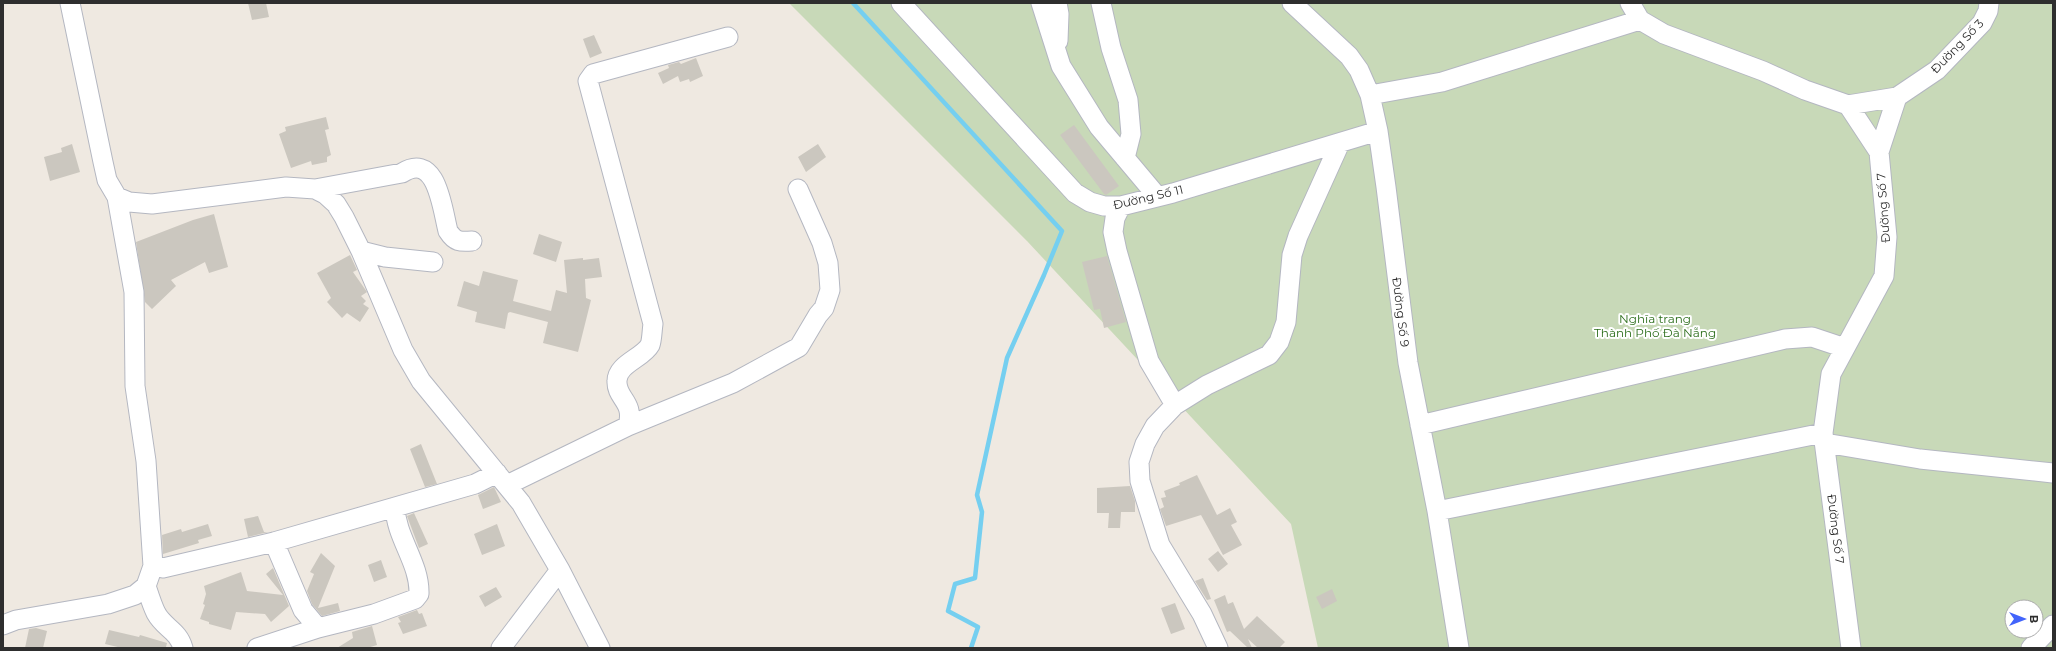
<svg xmlns="http://www.w3.org/2000/svg" width="2056" height="651" font-family="Montserrat,sans-serif">
<style>
.cemetery{fill:#c8d9b8;fill-rule:evenodd}
.lines{fill:none;stroke-linecap:round;stroke-linejoin:round}
.stream{stroke:#75cff0;stroke-width:4.5}
.building{fill:#cbc7bf}
.minor-casing{stroke:#b4b7c1;stroke-width:21}
.minor{stroke:#fff;stroke-width:19}
.labels{text-anchor:middle;dominant-baseline:central;stroke-width:4;stroke-linejoin:round;paint-order:stroke}
.street-label{font-size:12px;fill:#2e2e2e;stroke:#fff}
.park-label{font-size:12px;fill:#2c6e1b;stroke:#fff}
</style>
<rect width="100%" height="100%" fill="#efe9e1"/>
<!-- cemetery -->
<path class="cemetery" d="M789 3H2053V648H1318L1291 524 1027 241ZM2012 607H2036V631H2012Z"/>
<g class="lines">
<!-- stream -->
<path class="stream" d="M853 3 1062 231 1044 275 1007 358 977 495 982 512 975 578 955 584 948 611 978 627 971 648"/>
</g>
<!-- building -->
<path class="building" d="M248 3H266L269 17 252 20Z
M594 35 602 53 590 58 583 39Z
M696 58 703 76 690 82 689 79 680 82 678 76 663 84 658 73 669 68 668 65 679 62 681 64Z
M326 117 329 129 325 130 331 155 327 157V162L312 165 311 161 291 168 279 134 286 131 285 127Z
M1074 125 1119 186 1106 195 1104 194 1060 135Z
M72 144 80 172 50 181 44 157 62 152 61 148Z
M818 144 826 157 806 172 798 157Z
M214 214 228 267 209 273 205 262 171 280 176 286 152 309 145 302 136 242 193 220Z
M539 234 562 242 556 262 533 254Z
M350 255 357 270 353 272 367 292 361 296 366 301 363 304 369 308 360 322 347 313 342 318 327 302 331 298 317 273Z
M1107 256 1126 322 1104 328 1100 309 1094 310 1082 262Z
M583 258V260L599 258 602 277 585 279 586 298 591 300 578 352 543 343 548 322 510 312 508 313 505 329 475 322 477 312 457 306 464 281 479 286 483 271 518 280 513 301 551 311 556 290 567 293 564 260Z
M421 444 437 484 425 487 410 449Z
M1197 475 1217 515 1230 508 1237 522 1231 525 1242 545 1223 555 1201 515 1166 526 1160 509 1164 507 1161 498 1166 497 1164 491 1180 485 1179 483Z
M1130 486 1135 501V512H1121L1120 528H1108L1109 513H1097V488Z
M494 487 501 502 483 509 478 495Z
M414 513 428 544 419 548 407 516Z
M258 516 264 532H268L248 537 244 519Z
M208 524 212 536 198 540 199 543 163 554 162 535 181 529 182 532Z
M497 524 505 546 482 555 474 534Z
M1218 551 1228 564 1218 572 1208 559Z
M321 553 335 566 318 608 338 603 340 611 322 616 312 604 307 591 314 574 310 572Z
M381 560 387 577 374 582 368 565Z
M273 568 289 606 271 622 265 614 236 612 231 630 209 624V622L200 619 205 605 203 604 206 594 204 586 241 572 247 591 283 595 266 574Z
M1203 578 1211 599 1207 600 1195 581Z
M496 587 502 597 485 607 479 596Z
M1332 589 1337 601 1322 609 1316 597Z
M1225 595 1228 604 1233 602 1244 629 1257 616 1285 642 1279 648H1258L1248 639 1252 648H1248L1230 631 1227 632 1214 600Z
M1175 603 1185 629 1171 634 1161 608Z
M417 610 419 614 422 613 427 626 403 634 398 623 401 622 398 617Z
M372 626 377 645 367 648H337L353 638 352 632Z
M36 628 47 631 43 648H25L29 629Z
M109 630 139 637 140 635 167 643 166 647 170 648H122L105 644Z"/>
<g class="lines">
<!-- minor casing -->
<g class="minor-casing">
<path id="minor" d="M901 3 1075 193 1090 202 1104 206H1121L1173 193 1378 131
M1041 3 1061 66 1099 127 1157 196
M1057 3 1059 14 1058 41
M1101 3 1111 48 1128 100 1131 134 1125 158
M1292 3 1349 56 1359 70 1370 95 1378 131 1386 187 1408 363 1437 511 1459 648
M1630 3 1640 20 1664 34 1763 71 1805 90 1848 105 1897 97 1937 70 1982 23 1988 11 1989 3
M1370 95 1442 82 1640 20
M1848 105 1879 152
M315 189 402 173C437 151 442 208 448 231 455 242 460 242 472 241
M117 197 129 202 152 204 286 187 315 189 325 194 336 204 344 217 361 251 403 350 421 381 521 503 560 570 600 648
M1121 206 1115 218 1113 232 1117 251 1149 361 1175 405
M361 251 385 257 433 262
M1420 425 1785 339 1812 337 1845 348
M628 426C635 401 616 399 617 381 617 364 643 358 650 345 652 340 652 330 653 324L588 81 593 74 728 37
M1825 443 1920 459 2053 473
M507 485 628 426 733 383 799 347 818 315 824 308 830 290 828 263 822 243 798 189
M1437 511 1823 433
M274 542 303 610 318 628
M153 566 163 568 274 542 475 484 497 473
M146 586C149 595 152 605 156 613 164 628 178 630 183 648
M3 625 16 620 108 604 135 595 146 586 153 566 146 461 135 386 134 292 117 197 107 180 103 162 70 3
M257 648 318 628 374 614 415 599 419 594C420 563 396 538 395 507
M501 648 560 570
M1218 648 1202 614 1160 545 1140 481 1139 462 1145 444 1155 426 1175 405 1207 385 1269 355 1279 342 1286 322 1292 255 1298 236 1340 143
M1851 648 1823 433 1831 374 1884 276 1887 237 1879 152 1897 97
M2031 648 2053 625"/>
</g>
<!-- minor -->
<use href="#minor" class="minor"/>
</g>
<g class="labels">
<!-- street labels -->
<g class="street-label">
<text transform="translate(1957 46) rotate(-46)">Đường Số 3</text>
<text transform="translate(1148 197) rotate(-13)">Đường Số 11</text>
<text transform="translate(1883 208) rotate(-94)">Đường Số 7</text>
<text transform="translate(1401 312) rotate(83)">Đường Số 9</text>
<text transform="translate(1836 529) rotate(83)">Đường Số 7</text>
</g>
<!-- park labels -->
<g class="park-label">
<text x="1655" y="318">Nghĩa trang<tspan x="1655" dy="14">Thành Phố Đà Nẵng</tspan></text>
</g>
</g>
<!-- border -->
<rect width="2056" height="651" fill="none" stroke="#2e2e2e" stroke-width="8"/>
<!-- north arrow -->
<g transform="translate(2024 619) rotate(90)"><circle r="19" fill="#ffffff" stroke="#ababab"/>
<path d="M0-3L7 15L0 10L-7 15Z" fill="#4264fb"/>
<text y="-6" font-size="11" font-weight="bold" text-anchor="middle" fill="#2e2e2e">B</text>
</g>
</svg>
